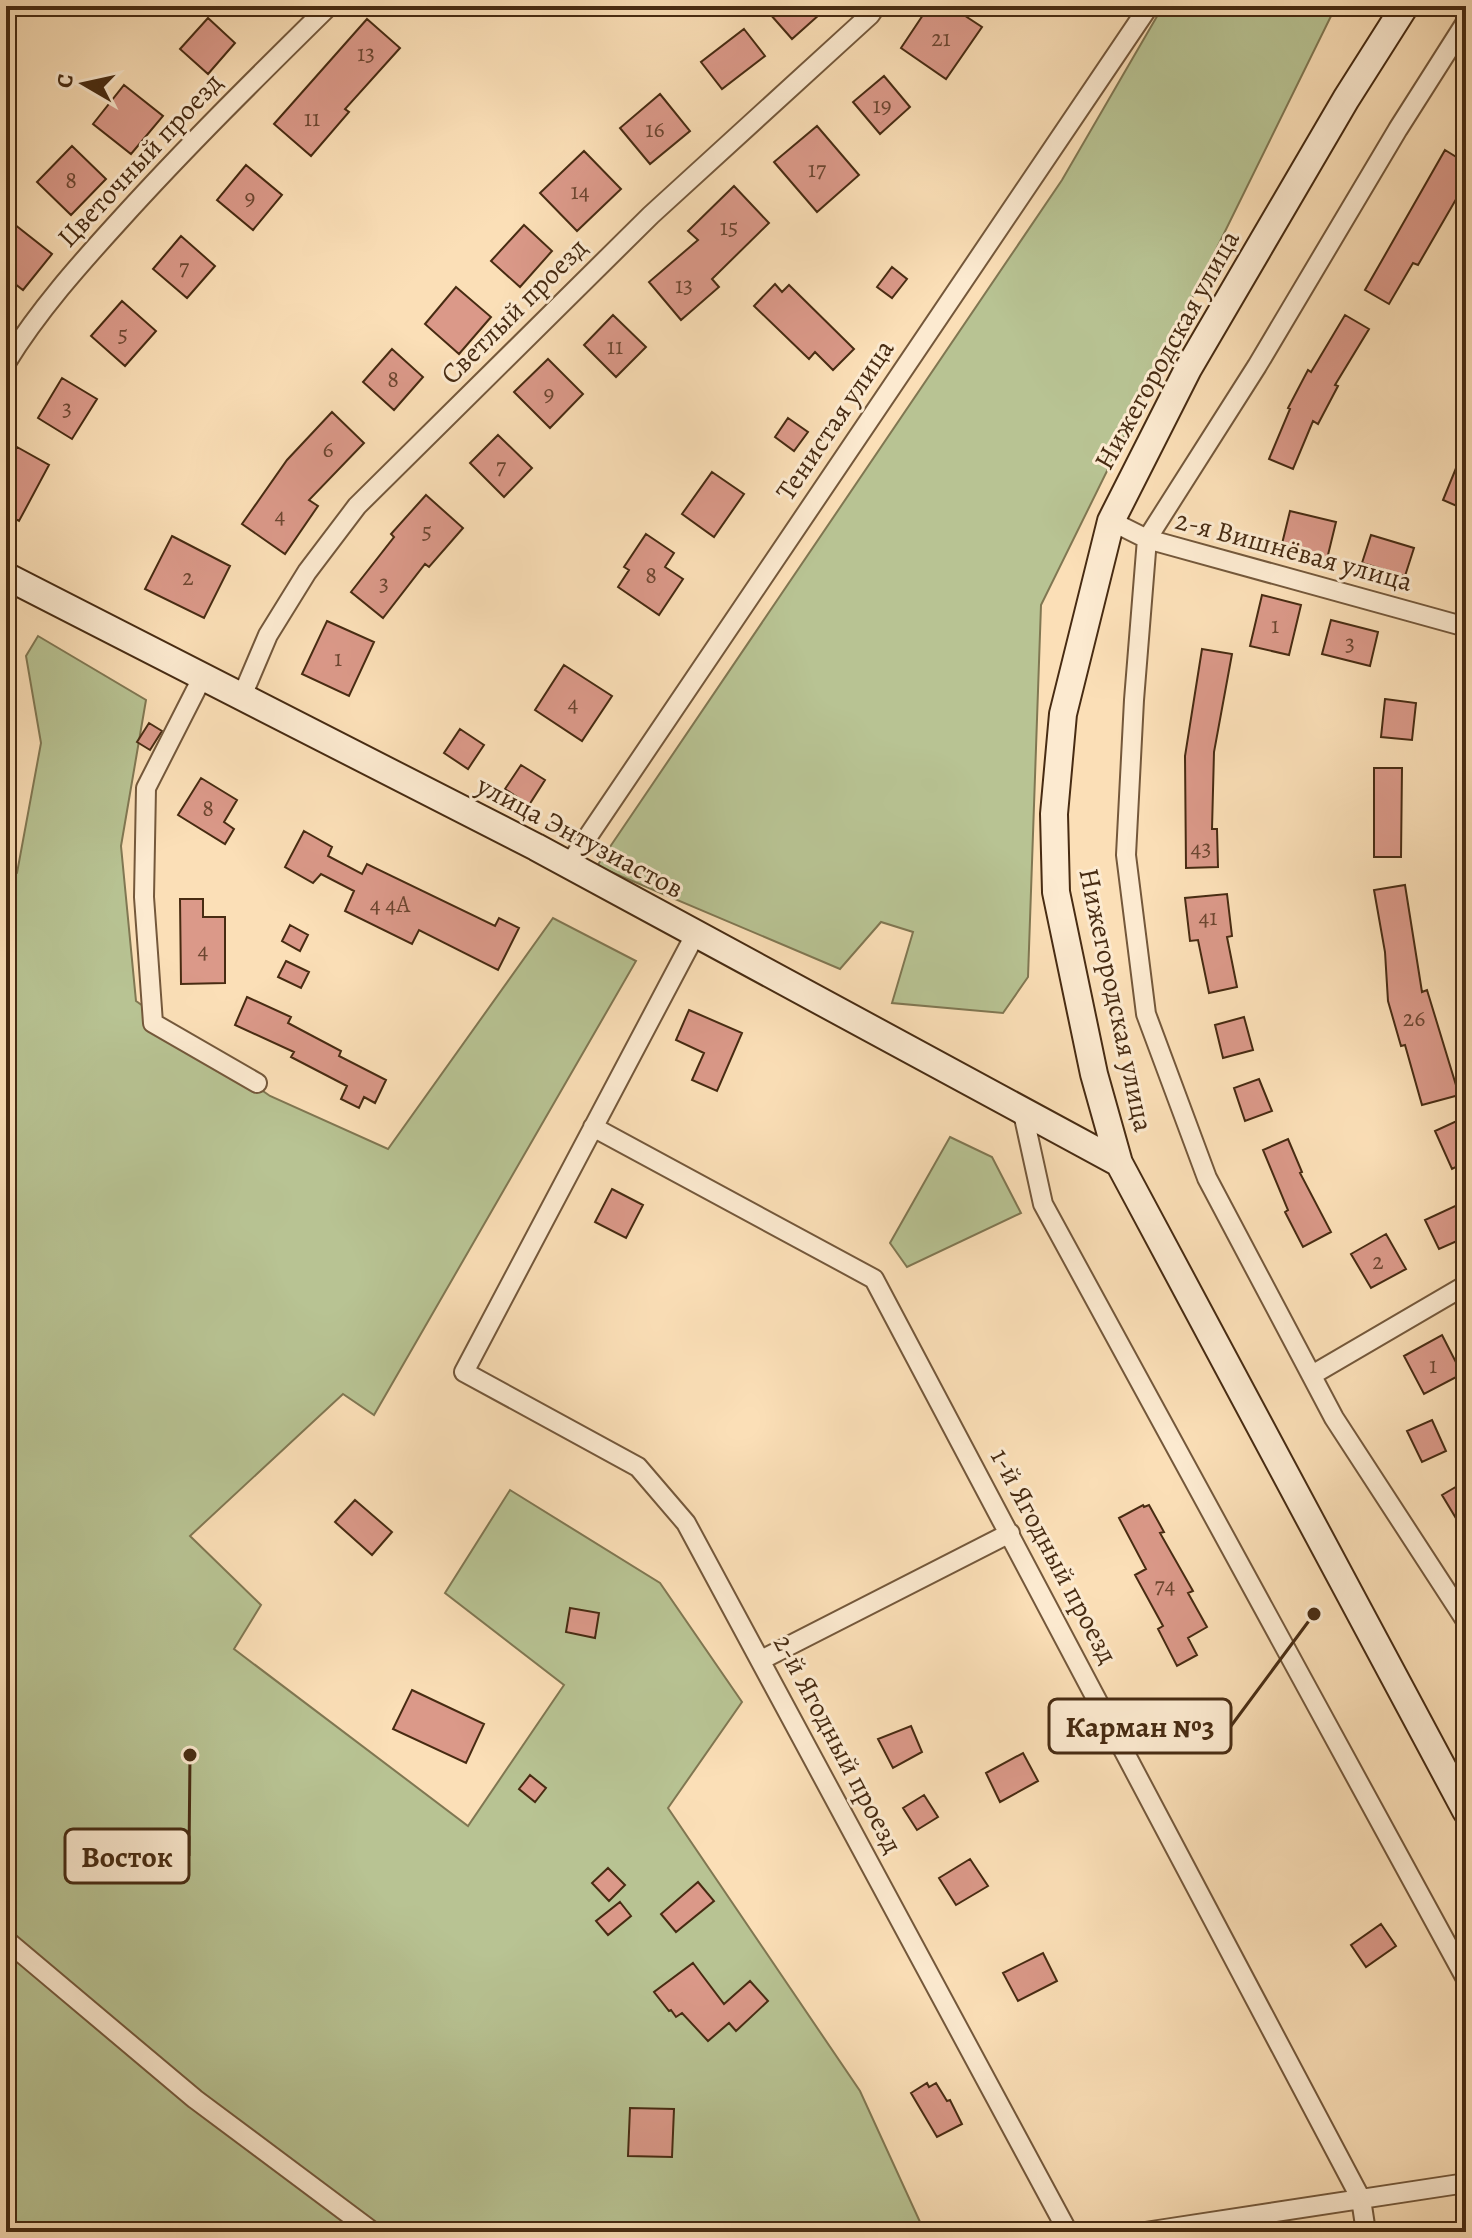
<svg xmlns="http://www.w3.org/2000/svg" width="1472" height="2238" font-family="Alegreya,serif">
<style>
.green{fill:#b8c393;stroke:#807752;stroke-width:2}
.building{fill:#db9989;stroke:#472b12;stroke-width:2}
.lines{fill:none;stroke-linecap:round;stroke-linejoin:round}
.street-casing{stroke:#74583b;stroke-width:22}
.secondary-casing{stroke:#472b12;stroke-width:30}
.street{stroke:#fcead0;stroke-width:18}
.secondary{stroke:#fcead0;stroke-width:26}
.labels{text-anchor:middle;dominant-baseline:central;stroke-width:6;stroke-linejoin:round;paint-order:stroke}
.number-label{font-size:24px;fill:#6c4630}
.street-label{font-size:28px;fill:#472b12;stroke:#fcead0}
.leader{fill:none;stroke:#472b12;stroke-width:3}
.callout-dot{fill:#472b12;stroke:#fcead0;stroke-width:3}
.callout{fill:#fcead0;stroke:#472b12;stroke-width:3}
.callout-label{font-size:30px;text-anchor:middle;font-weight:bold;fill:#472b12}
</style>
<rect width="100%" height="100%" fill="#fbdfb7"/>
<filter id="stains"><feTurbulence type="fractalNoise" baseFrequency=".0025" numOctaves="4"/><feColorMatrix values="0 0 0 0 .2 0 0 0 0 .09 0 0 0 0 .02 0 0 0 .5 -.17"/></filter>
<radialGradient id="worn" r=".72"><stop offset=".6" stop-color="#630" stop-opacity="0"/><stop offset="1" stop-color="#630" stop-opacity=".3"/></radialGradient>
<!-- green -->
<path class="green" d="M1163 6H1336L1041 605 1028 977 1003 1013 892 1003 913 932 881 922 840 969 597 866 1062 180Z
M38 636 146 700 121 846 136 1001 270 1096 388 1149 553 918 636 961 374 1415 343 1394 190 1536 261 1605 234 1649 468 1826 564 1685 445 1593 510 1490 660 1583 742 1702 668 1808 860 2091 920 2222 927 2232H6V880L17 873 41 743 26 656Z
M950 1137 992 1157 1021 1213 907 1267 890 1243Z"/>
<!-- building -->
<path class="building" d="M763 6H829L792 39Z
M929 6H950L982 27 946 79 901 48Z
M208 18 235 43 208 74 180 49Z
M367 19 400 48 345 109 349 112 311 156 274 124Z
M744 29 765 56 722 89 701 62Z
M884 76 910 107 880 134 853 102Z
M124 85 163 116 131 154 93 124Z
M660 94 690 131 650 164 620 128Z
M817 126 859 175 817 212 774 162Z
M72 146 106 179 71 215 37 182Z
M1445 150 1466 163V182L1418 265 1413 263 1389 304 1365 290Z
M584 151 621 189 577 231 540 193Z
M246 165 282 195 253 230 217 200Z
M734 186 769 223 712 279 719 287 681 320 649 282 698 240 688 231Z
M14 224 52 254 23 290 6 277V234Z
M524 225 552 251 520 287 491 261Z
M181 236 215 266 187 298 153 269Z
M892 267 907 279 892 298 877 287Z
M775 284 782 292 789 285 854 349 833 370 815 352 809 359 754 306Z
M456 287 491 317 459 354 425 324Z
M122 301 156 331 125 366 91 336Z
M613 315 646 347 616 377 584 345Z
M1345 315 1369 329 1335 385 1338 386 1318 424 1313 421 1293 469 1269 459 1290 409 1288 408 1308 370 1311 372Z
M392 349 423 377 394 410 363 382Z
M548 359 583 394 550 428 514 392Z
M62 378 97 399 72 439 38 418Z
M332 412 364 443 309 500 318 506 285 554 242 524 287 460Z
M788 418 808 432 794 451 775 437Z
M498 435 532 468 504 497 470 463Z
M1465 446H1466V510L1443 500Z
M17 447 49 465 19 521 6 514V467Z
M712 472 744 494 714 537 682 514Z
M426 495 463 528 429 567 425 564 383 618 351 592 394 537 391 534Z
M1290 511 1336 522 1327 559 1281 548Z
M646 534 674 553 665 567 683 579 659 615 618 587 629 570 624 567Z
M1371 535 1414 548 1405 576 1362 563Z
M172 536 230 566 204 618 145 589Z
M1262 595 1301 605 1289 655 1250 646Z
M1331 620 1378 632 1370 666 1322 654Z
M327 621 374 642 349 696 302 674Z
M1202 649 1232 654 1214 752 1212 829H1217L1218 867 1186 868 1185 756Z
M564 665 612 696 582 741 535 710Z
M1385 699 1416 703 1412 740 1381 737Z
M149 723 162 731 150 750 137 742Z
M460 729 484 745 468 769 444 753Z
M521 765 545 780 529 805 505 789Z
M1374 768H1402L1401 857H1374Z
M201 778 237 800 224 822 234 829 225 844 178 815Z
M304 831 332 847 328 856 362 874 367 864 495 926 499 918 519 928 498 970 419 930 412 944 345 911 354 891 321 874 313 883 285 867Z
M1405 885 1422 992 1427 990 1459 1095 1422 1105 1405 1045 1401 1046 1388 1001 1385 952 1374 890Z
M1227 894 1232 936 1227 937 1237 987 1209 993 1198 940 1190 941 1185 898Z
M180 899H203V917H225V983L181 984Z
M290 925 308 935 300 951 282 941Z
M286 961 309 972 301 988 278 977Z
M247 997 291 1017 288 1023 341 1051 339 1056 386 1080 375 1103 364 1097 359 1108 341 1099 347 1086 291 1057 294 1052 235 1025Z
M689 1010 742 1033 717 1091 692 1080 704 1053 676 1040Z
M1244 1017 1253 1050 1223 1058 1215 1025Z
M1259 1079 1272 1111 1245 1121 1234 1088Z
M1461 1119 1466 1129V1162L1452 1169 1435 1131Z
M1288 1139 1302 1172 1300 1173 1331 1232 1303 1247 1285 1212 1288 1210 1263 1150Z
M612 1189 643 1205 626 1238 595 1222Z
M1466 1201V1237L1439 1249 1425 1220Z
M1386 1234 1406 1269 1371 1288 1351 1254Z
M1442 1335 1462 1374 1424 1394 1404 1356Z
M1432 1420 1446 1451 1422 1462 1407 1431Z
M1466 1481V1535L1442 1495Z
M355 1500 392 1532 372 1555 335 1522Z
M1143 1505 1144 1507 1149 1505 1164 1532 1160 1533 1193 1591 1188 1593 1207 1627 1188 1638 1197 1655 1177 1666 1158 1629 1163 1626 1135 1575 1146 1569 1119 1518Z
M570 1608 599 1613 595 1638 566 1632Z
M412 1690 484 1724 466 1763 393 1729Z
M911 1726 922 1752 893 1768 878 1739Z
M1023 1753 1038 1781 1000 1802 986 1773Z
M530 1775 546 1788 535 1802 519 1789Z
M924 1795 938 1817 917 1830 903 1808Z
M970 1859 988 1886 956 1905 939 1878Z
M608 1868 625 1885 609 1901 592 1883Z
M698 1882 714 1901 676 1932 661 1914Z
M620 1902 631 1916 608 1935 596 1921Z
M1381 1924 1396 1946 1366 1967 1351 1945Z
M1043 1953 1057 1981 1018 2001 1003 1973Z
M693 1963 724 2004 750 1981 768 2001 736 2031 729 2023 708 2041 682 2013 676 2017 671 2010 669 2011 654 1992Z
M927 2083 929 2087 936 2083 947 2101 950 2100 962 2124 937 2137 911 2093Z
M630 2108 674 2109 672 2157 628 2156Z"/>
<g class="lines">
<!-- street casing -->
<g class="street-casing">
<path id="street" d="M1466 22 1398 129 1257 366 1147 539 1134 700 1126 855 1146 1014 1207 1178 1334 1418 1466 1621
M6 363C38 311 79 265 120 220 187 146 258 76 329 6
M1111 521 1147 539 1466 627
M203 676 146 788 144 897 153 1023 257 1083
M242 696 268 635 307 572 357 506 651 215 870 15 876 6
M568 866 1149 6
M695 935 464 1372 638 1467 686 1523 1068 2232
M1023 1113 1043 1204 1466 1979
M593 1127 874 1279 1361 2199 1366 2232
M1312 1375 1466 1285
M761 1660 1010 1533
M6 1940 195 2099 373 2232
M1145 2232 1466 2183"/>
</g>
<!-- secondary casing -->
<g class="secondary-casing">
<path id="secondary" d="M1405 6 1346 99 1188 369 1111 521 1063 714 1054 814 1056 892 1094 1074 1119 1163 1466 1811
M6 576 536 847 1119 1163"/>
</g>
<!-- street -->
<use href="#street" class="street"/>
<!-- secondary -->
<use href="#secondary" class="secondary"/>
</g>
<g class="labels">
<!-- number labels -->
<g class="number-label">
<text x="941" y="38">21</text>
<text x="366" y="53">13</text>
<text x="882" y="105">19</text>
<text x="312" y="118">11</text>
<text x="655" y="129">16</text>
<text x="817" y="169">17</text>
<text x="71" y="180">8</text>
<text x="580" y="191">14</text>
<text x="250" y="197">9</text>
<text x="729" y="227">15</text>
<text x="184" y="267">7</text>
<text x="684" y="285">13</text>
<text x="123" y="334">5</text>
<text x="615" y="346">11</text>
<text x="393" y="379">8</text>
<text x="549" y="393">9</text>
<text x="67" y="408">3</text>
<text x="328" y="449">6</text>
<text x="501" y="466">7</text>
<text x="280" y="515">4</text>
<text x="427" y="531">5</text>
<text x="651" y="575">8</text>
<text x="188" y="577">2</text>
<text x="384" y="583">3</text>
<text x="1275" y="625">1</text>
<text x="1350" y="643">3</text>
<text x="338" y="658">1</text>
<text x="573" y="703">4</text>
<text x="208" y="808">8</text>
<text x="1201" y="848">43</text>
<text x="390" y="904">4 4А</text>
<text x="1208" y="917">41</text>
<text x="203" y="950">4</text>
<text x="1414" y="1018">26</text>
<text x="1378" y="1261">2</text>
<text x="1433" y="1365">1</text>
<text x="1165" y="1585">74</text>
</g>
<!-- street labels -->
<g class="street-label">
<text transform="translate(140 160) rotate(-47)">Цветочный проезд</text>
<text transform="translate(514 311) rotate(-45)">Светлый проезд</text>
<text transform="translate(1167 350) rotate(-61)">Нижегородская улица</text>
<text transform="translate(835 420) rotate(-56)">Тенистая улица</text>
<text transform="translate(1294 551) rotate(15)">2-я Вишнёвая улица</text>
<text transform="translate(580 837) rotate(28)">улица Энтузиастов</text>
<text transform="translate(1116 1000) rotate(78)">Нижегородская улица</text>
<text transform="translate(1054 1556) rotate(62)">1-й Ягодный проезд</text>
<text transform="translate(838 1744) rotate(62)">2-й Ягодный проезд</text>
</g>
</g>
<!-- callouts -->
<path class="leader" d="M1314 1614L1231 1726M190 1755L189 1856"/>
<g class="callout-dot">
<circle cx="1314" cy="1614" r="8"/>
<circle cx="190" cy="1755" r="8"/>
</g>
<g class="callout">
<rect x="1049" y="1699" width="182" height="54" rx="8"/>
<rect x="65" y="1829" width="124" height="54" rx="8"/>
</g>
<g class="callout-label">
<text x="1140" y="1737">Карман №3</text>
<text x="127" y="1867">Восток</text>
</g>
<!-- margin -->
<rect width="1472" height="2238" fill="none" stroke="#fbdfb7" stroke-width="32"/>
<rect x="8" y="8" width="1456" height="2222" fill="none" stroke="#472b12" stroke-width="4"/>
<rect x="16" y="16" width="1440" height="2206" fill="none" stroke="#472b12" stroke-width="2"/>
<!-- north arrow -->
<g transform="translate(84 84) rotate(279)" stroke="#fcead0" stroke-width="6" paint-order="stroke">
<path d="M0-6L14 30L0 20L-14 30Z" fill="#472b12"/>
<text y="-12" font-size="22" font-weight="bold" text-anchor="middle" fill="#472b12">С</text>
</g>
<rect width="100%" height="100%" filter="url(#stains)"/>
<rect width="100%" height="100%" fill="url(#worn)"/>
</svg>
